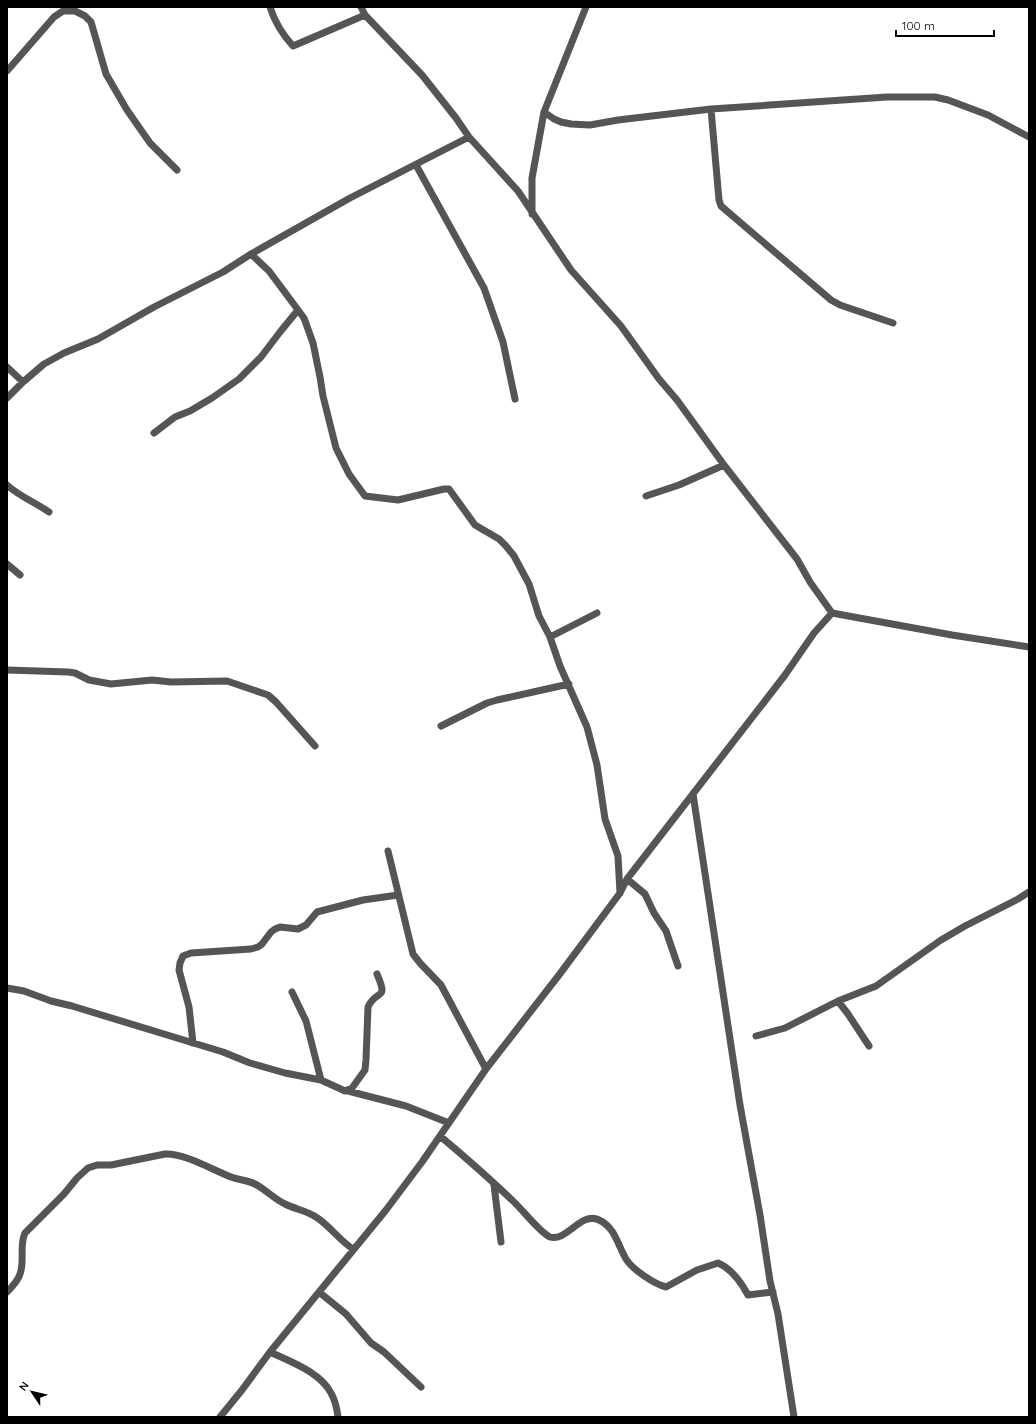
<svg xmlns="http://www.w3.org/2000/svg" width="1036" height="1424" font-family="Quicksand,sans-serif">
<style>
.lines{fill:none;stroke-linecap:round;stroke-linejoin:round}
.minor{stroke:#555;stroke-width:7}
</style>
<rect width="100%" height="100%" fill="#fff"/>
<g class="lines">
<!-- minor -->
<path class="minor" d="M270 7C275 23 282 34 293 46L365 15
M361 7 365 15 422 75 456 118 469 137 518 191 571 270 621 326 659 379 677 400 724 465 797 559 810 582 832 613 952 635 1029 647
M7 71 54 17 63 11H75L85 16 91 22 106 74 127 110 150 143 177 170
M711 109 719 200 721 206 831 300 840 305 893 323
M544 112 554 119 561 122 571 124 590 125 618 120 711 109 887 97H935L948 100 988 115 1029 137
M416 165 484 288 503 342 515 399
M532 214V178L544 112 586 7
M251 254 269 271 304 318 313 343 320 377 323 396 336 448 349 474 365 496 398 500 444 489H449L475 525 499 539 506 546 514 556 529 584 539 616 550 637 597 613
M7 367 23 382
M7 398 23 382 44 364 64 353 98 339 154 307 223 272 251 254 350 198 469 137
M154 433 175 417 190 411 212 398 239 379 261 357 280 332 298 310
M7 485C20 497 35 502 49 512
M646 496 679 485 724 465
M7 564 20 575
M550 637 560 666 587 727 597 765 605 819 618 856 620 893
M7 670 68 672 75 673 89 680 111 684 152 680 171 682 227 681 268 695 276 702 315 746
M441 726 487 703 497 700 569 684
M693 794 740 1105 760 1215 770 1281 778 1314 794 1417
M388 851 413 954 420 963 441 985 486 1069
M627 879 645 894 654 913 666 931 678 966
M7 988 24 991 51 1001 72 1006 223 1052 250 1063 285 1073 321 1080 345 1091 352 1088 365 1070 366 1060 368 1007C377 988 389 1002 377 974
M292 992 306 1021 321 1080
M838 1001 848 1014 869 1046
M756 1036 785 1028 838 1001 876 986 941 940 965 926 1018 899 1029 892
M193 1043 189 1007 179 970 180 963 183 956 191 953 251 949 258 947 262 944 271 932 275 929 280 927 298 929 306 925 317 912 363 900 398 895
M348 1091 406 1106 449 1123
M440 1136C465 1157 489 1178 513 1201 522 1209 540 1233 550 1237 567 1242 581 1211 599 1220 615 1227 618 1246 626 1259 632 1269 654 1284 666 1287L697 1270 718 1263C732 1269 741 1282 748 1295L773 1292
M494 1185 501 1242
M7 1292C12 1287 18 1281 20 1274 25 1261 19 1245 25 1233L64 1194 77 1178 88 1168 97 1165H111L165 1154C184 1153 213 1170 231 1177 239 1180 247 1180 255 1184 265 1189 274 1199 285 1204 295 1209 307 1211 316 1217 329 1225 339 1240 353 1249
M319 1292 346 1314 371 1343 384 1352 421 1387
M270 1352C291 1362 320 1372 331 1393 335 1400 337 1409 338 1417
M220 1417 242 1390 270 1352 386 1210 422 1162 486 1069 559 975 620 893 627 879 785 675 814 633 832 613"/>
</g>
<!-- border -->
<rect width="1036" height="1424" fill="none" stroke="#000000" stroke-width="16"/>
<!-- north arrow -->
<g transform="translate(32 1392) rotate(305)" stroke="#ffffff" stroke-width="3" paint-order="stroke">
<path d="M0-3L7 15L0 10L-7 15Z" fill="#000000"/>
<text y="-6" font-size="11" font-weight="bold" text-anchor="middle" fill="#000000">N</text>
</g>
<!-- scale -->
<path d="M896 30v6h98v-6" fill="none" stroke="#000000" stroke-width="2"/>
<text x="902" y="30" font-size="12" fill="#000000" stroke="#ffffff" stroke-width="3" paint-order="stroke">100 m</text>
</svg>
